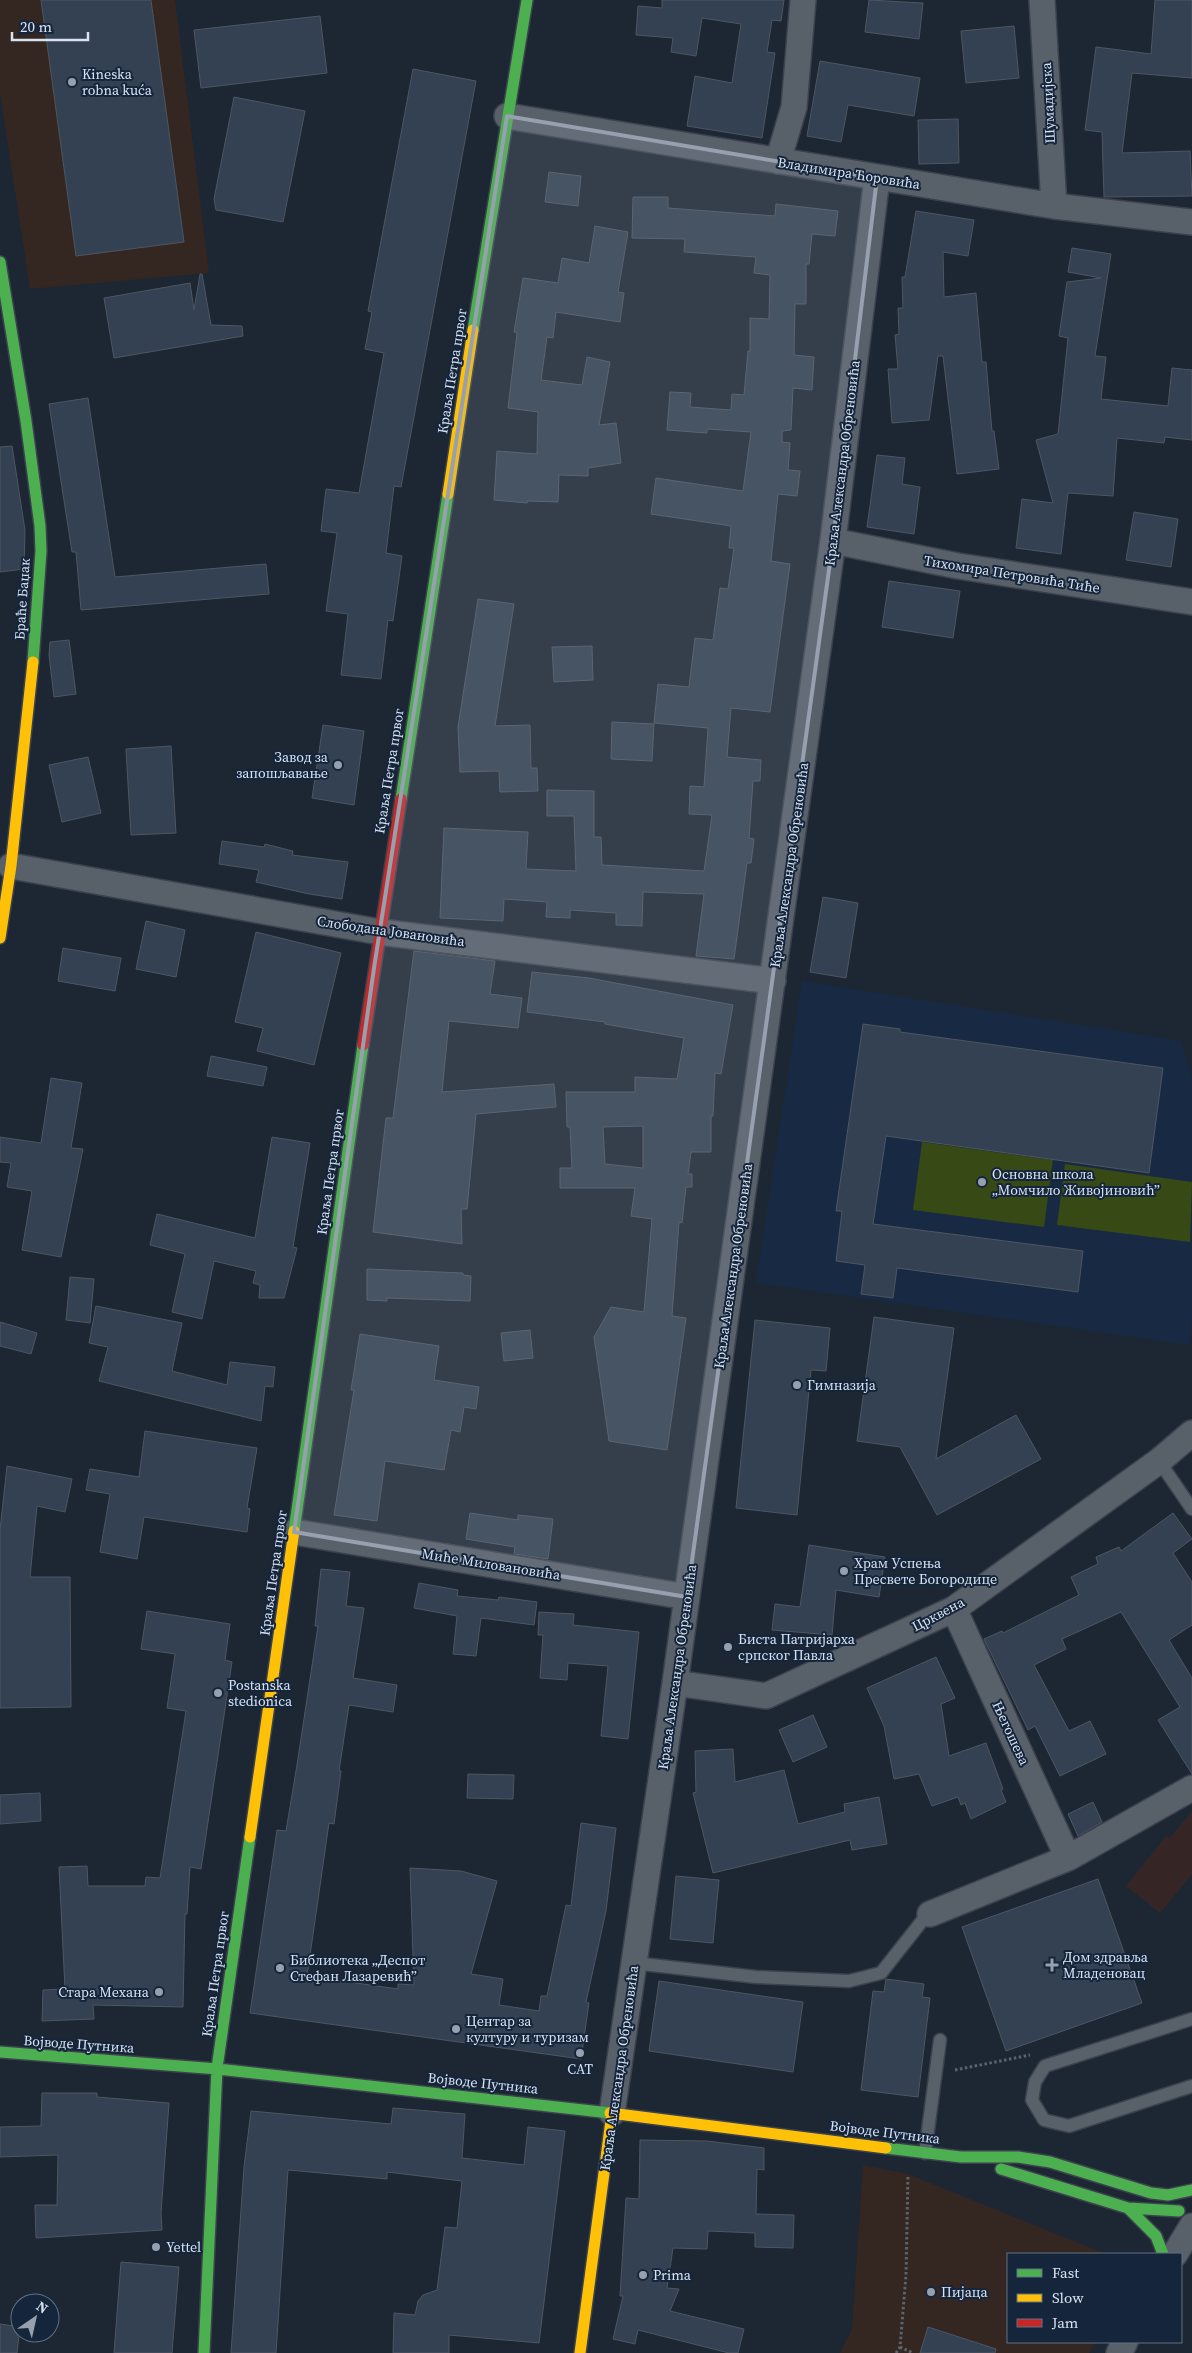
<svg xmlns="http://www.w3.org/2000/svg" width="1192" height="2353" font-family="'Source Serif 4',serif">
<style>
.commercial{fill:#342721}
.built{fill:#182a43}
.medical{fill:#352625}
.green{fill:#374914}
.building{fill:#344152;stroke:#4e5661;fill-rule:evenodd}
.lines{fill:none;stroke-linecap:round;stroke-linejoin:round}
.lane-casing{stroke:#3b424d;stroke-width:15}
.street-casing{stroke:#3b424d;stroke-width:28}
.fast-casing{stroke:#3b424d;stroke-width:14}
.slow-casing{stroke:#3b424d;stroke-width:14}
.jam-casing{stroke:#3b424d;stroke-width:14}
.path{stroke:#5d636c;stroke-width:3;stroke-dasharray:2.5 2.5;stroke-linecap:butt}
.lane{stroke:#586069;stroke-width:12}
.street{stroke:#586069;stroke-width:25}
.fast{stroke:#4caf50;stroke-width:11}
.slow{stroke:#ffc107;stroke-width:11}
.jam{stroke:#c62828;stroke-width:11}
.marked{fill:#97a0ae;fill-opacity:0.2;stroke:#97a0ae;stroke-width:4;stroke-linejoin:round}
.poi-dot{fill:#97a0ae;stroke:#15253b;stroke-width:2}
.labels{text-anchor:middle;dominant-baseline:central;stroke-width:4;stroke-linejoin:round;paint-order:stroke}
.poi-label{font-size:14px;fill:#d8e2f1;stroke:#15253b;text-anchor:start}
.street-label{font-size:14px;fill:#d8e2f1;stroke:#15253b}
</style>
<rect width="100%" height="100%" fill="#1d2633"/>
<!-- commercial -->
<path class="commercial" d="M0 0H175L209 273 30 289 0 93Z
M863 2165 908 2174 1106 2254H1008V2342H1095L1089 2353H840L852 2329Z"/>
<!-- built -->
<path class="built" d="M802 981 1181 1041 1192 1081V1321L1189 1345 756 1283Z"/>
<!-- medical -->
<path class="medical" d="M1192 1811V1874L1160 1913 1126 1886 1166 1836 1170 1838Z"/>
<!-- green -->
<path class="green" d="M922 1142 1053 1160 1044 1227 913 1210Z
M1065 1164 1192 1182 1190 1242 1057 1225Z"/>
<!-- building -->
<path class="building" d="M41 0H151L184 242 76 256Z
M662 0H784L781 21 772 20 767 52 775 53 762 138 687 126 695 76 732 83 741 24 702 18 696 56 671 52 673 38 636 35 638 6 662 8Z
M869 0 923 3 919 39 865 32Z
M1155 0H1192V78L1132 73 1122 153 1190 151 1192 196 1104 197 1102 132 1085 130 1096 47 1151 54Z
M320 16 327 73 201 88 194 30Z
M1014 26 1019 78 966 83 961 31Z
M820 61 920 78 914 116 848 105 841 142 807 136Z
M413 69 476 81 401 487 394 486 386 553 402 556 393 621 388 620 381 679 341 675 348 614 326 611 337 533 321 531 326 489 359 493 384 353 365 349 372 312 368 311Z
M234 97 305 111 283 222 216 210 214 199Z
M958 119 959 163 919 164 918 120Z
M549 172 581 176 578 206 545 202Z
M633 197H668V208L775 216 776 204 838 211 835 236 812 234 809 264H806V304H795L794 355 814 357 812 390 793 388 791 430 782 431V442L790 443 788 470 800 471 797 496 778 494 771 561 790 564 770 712 731 708 727 757 761 760 760 781H753L749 838 754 839 751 863H747L734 959 696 956 704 894 643 892 642 926 616 925V913L570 910V918L546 917 547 902 504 899 503 921 440 918 444 828 528 832 526 869 576 871 574 816H547V790L594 791V837H601L602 865 704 871 712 815 689 814 690 786 704 787 708 728 654 723 658 684 689 687 695 638 713 640 720 588 728 589 734 548H729L731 526 651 514 656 478 743 491 751 432 707 429V433L667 430 670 392 691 393 690 407 731 410 732 394 744 395 748 351H750V318L769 319 770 275 754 273 756 257 684 252 685 239 632 238Z
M916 211 974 220 968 256 943 252 944 297 976 293 982 362H986L992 431H994L999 469 957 474 943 356H938L929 420 892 423 888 369H898L895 335 899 334 898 308H903L902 277H905Z
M595 226 628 232 618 292 624 293 620 322 556 312 553 338 547 337 541 380 582 385 587 357 610 362 599 425 616 423 621 463 588 468V476L559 475 558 502 528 501 527 503 494 500 497 451 537 454 538 412 508 408 517 333 514 332 523 278 558 283 562 258 589 263Z
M1072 248 1111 254 1095 356 1106 357 1101 399 1168 406 1172 368 1192 370V440L1165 437 1164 443 1117 438 1113 496 1068 493 1061 554 1016 548 1022 499 1053 503 1036 440 1058 434 1068 338 1059 336 1067 282 1101 278 1068 272Z
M200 274H202L211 325 242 326 243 336 114 358 104 298 190 283 194 310Z
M88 398 115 577 266 564 269 594 81 610 76 552H72L49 404Z
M12 446 25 530 24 569 0 572V447Z
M877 455 905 458 902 484 920 487 914 534 867 527Z
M1134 512 1178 519 1171 567 1126 560Z
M889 581 960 591 953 638 882 627Z
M478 599 514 604 495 726 530 725 531 768H537L538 791 500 792 499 771 460 772 458 727Z
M69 640 76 694 54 697 49 655 50 642Z
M592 646 593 680 554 682 552 647Z
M612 722 654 724 652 761 611 759Z
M323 725 364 731 354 805 312 798Z
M171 746 176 833 131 835 126 749Z
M88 757 101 813 62 822 49 765Z
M222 841 264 847 265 844 293 851 292 855 348 862 342 899 309 894 256 882 259 870 219 864Z
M823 897 858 903 846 978 810 972Z
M146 921 185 930 176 977 136 969Z
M256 932 341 953 314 1065 257 1051 263 1028 235 1022Z
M63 948 121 958 115 991 58 981Z
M414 951 495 961 490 994 522 998 518 1028 449 1021 442 1092 554 1084 556 1107 476 1114 467 1209H461L462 1244 373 1232 386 1118H393Z
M532 972 589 978 733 1005 721 1074 715 1073 713 1116H711V1152H691L688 1174H692V1187H686L682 1223 679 1222 672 1316 686 1318 667 1450 609 1441 594 1337 611 1307 644 1312 652 1219 631 1216 635 1188H560V1168H572L570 1127H567L566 1092H635V1077L677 1079 684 1038 605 1024V1022L527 1012ZM643 1126V1168L605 1164 603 1127Z
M863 1024 900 1029V1032L1163 1068 1149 1173 886 1136 873 1224 1083 1251 1078 1292 897 1268 893 1298 861 1294 865 1265 836 1261 842 1211H836Z
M211 1056 267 1067 263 1086 207 1076Z
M51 1078 82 1083 71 1148 83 1149 61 1257 22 1250 32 1191 7 1187 11 1163 0 1162V1137L41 1143Z
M272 1137 310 1143 293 1247 297 1248 284 1298H259L260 1285 253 1283 256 1271 214 1261 202 1319 172 1312 185 1254 150 1245 157 1214 255 1238Z
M367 1269 463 1273V1275L471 1276 470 1301 387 1298V1301L367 1300Z
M70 1277 94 1279 90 1323 66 1320Z
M96 1306 182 1323 172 1371 227 1385 230 1362 275 1367 273 1387 265 1386 261 1421 99 1381 108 1347 89 1343Z
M874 1317 954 1328 936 1459 1016 1415 1041 1459 937 1515 900 1447 857 1441Z
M755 1320 830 1328 826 1371 811 1370 797 1515 736 1508Z
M0 1322 37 1333 31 1354 0 1346Z
M530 1330 533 1358 504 1361 501 1333Z
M360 1334 439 1346 434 1380 479 1387 476 1409 464 1407 460 1432 451 1430 444 1470 385 1461 377 1521 334 1515 354 1390H351Z
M145 1431 257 1448 247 1508 250 1509 247 1532 144 1517 137 1559 100 1552 110 1494 86 1490 90 1469 139 1477Z
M7 1466 72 1479 65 1512 37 1506 30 1577H70L71 1707 0 1708V1530Z
M470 1513 518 1520V1515L553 1519 548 1559 514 1554 515 1547 466 1539Z
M1173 1513 1192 1539 1173 1553 1192 1582V1625L1169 1640 1192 1678V1774L1158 1720 1180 1707 1121 1612 1062 1639 1066 1649 1034 1665 1069 1731 1090 1721 1106 1754 1060 1776 1035 1726 1028 1730 984 1639 1002 1631 1003 1633 1079 1595 1071 1577 1098 1564 1096 1557 1119 1547 1121 1551Z
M809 1545 885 1557 879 1597 836 1590 832 1635 772 1630 775 1604 800 1607Z
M321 1569 350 1572 346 1606 364 1608 353 1678 397 1685 393 1712 349 1705 339 1771H341L334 1824 329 1823 307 1976 398 1989V1984L414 1985 410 1868 461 1871 497 1881 471 1974 503 1979 499 2005 539 2011 541 1996H547L566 1905 571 1906 581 1823 616 1828 606 1911 586 2002 589 2003 581 2059 250 2013 277 1830 286 1831 297 1765 318 1626H315Z
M419 1583 458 1590 457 1596 498 1600 499 1597 537 1602 534 1625 481 1618 476 1656 453 1654 457 1616 414 1608Z
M147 1611 230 1624 225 1660 232 1662 201 1869 190 1867 187 1914H185L183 2007 93 2005 94 2019 42 2021 43 1990 65 1989 59 1867 87 1866 88 1886H145L146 1877 160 1878 186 1711 167 1708 175 1654 141 1649Z
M539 1612 574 1614 573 1625 639 1632 628 1739 601 1736 608 1666 568 1663 567 1680 540 1678 543 1635H538Z
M936 1657 955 1698 941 1704 949 1756 986 1743 1003 1789 1001 1790 1006 1802 971 1819 965 1803 961 1805 958 1797 932 1806 919 1774 894 1779 884 1726 867 1688Z
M813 1715 827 1747 793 1762 779 1730Z
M733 1749 735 1782 784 1770 798 1824 845 1812 844 1804 879 1797 887 1844 852 1850 850 1840 713 1873 693 1793 696 1792 695 1751Z
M468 1774 514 1775 513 1799 467 1798Z
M40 1793 41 1821 0 1824V1795Z
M1093 1802 1102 1822 1078 1836 1068 1814Z
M676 1876 719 1880 713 1943 670 1939Z
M1098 1879 1142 2003 1006 2051 962 1927Z
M886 1979 924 1984 922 1997 930 1998 918 2097 861 2090 873 1991 884 1992Z
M659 1981 803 2002 793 2072 649 2051Z
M42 2093H97V2097L169 2103 161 2213 162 2230 36 2238 35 2205H57L58 2155 0 2157V2127L41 2126Z
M393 2108 465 2114 462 2158 524 2165 528 2127 565 2131 539 2343 449 2335V2353H393L394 2313 415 2315 418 2301 423 2295 437 2290 445 2227 457 2228 462 2181 387 2172V2179L288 2170 276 2353H231L244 2167 251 2111 391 2124Z
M640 2140 707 2141 764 2148V2170L757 2169 756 2214 794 2215 793 2248 755 2247V2233L708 2231 707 2249 673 2248 667 2288 679 2289 670 2311 744 2329 738 2353H729L638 2330 635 2344 613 2339 623 2296H620L626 2198 639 2199Z
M121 2262 179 2267 172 2353H114Z
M0 2324 20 2327 17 2353H0Z
M928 2327 996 2349 995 2353H920Z"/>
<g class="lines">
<!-- lane casing -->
<g class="lane-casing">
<path id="lane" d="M1159 1461 1192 1509
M634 1963 756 1977 849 1981 881 1973 926 1916 930 1914
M1192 2019 1045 2066 1035 2082 1032 2100 1044 2120 1069 2126 1192 2086
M925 2153 940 2040"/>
</g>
<!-- street casing -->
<g class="street-casing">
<path id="street" d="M1042 0 1054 206
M507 116 1054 206 1192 222
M778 161 794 107 803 0
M833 541 958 566 1192 602
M11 866 380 932 773 981
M294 1532 687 1597
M954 1609 1068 1858
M675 1683 766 1696 954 1609 1159 1461 1192 1433
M930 1914 1068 1858 1192 1788
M612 2113 675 1683 833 541 877 178
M1175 2254 1192 2226
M1119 2353 1125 2342"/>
</g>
<!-- fast casing -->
<g class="fast-casing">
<path id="fast" d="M0 262 26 421 40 526 41 551 33 662
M473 330 527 0
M401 799 448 494
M294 1531 363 1045
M0 2052 218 2069 610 2113
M886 2148 961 2157H1018L1050 2162 1151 2193 1168 2195 1192 2190
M1001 2169 1128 2208 1179 2211
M1128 2208 1156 2236 1163 2254
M204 2353 217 2068 250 1837"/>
</g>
<!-- slow casing -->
<g class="slow-casing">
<path id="slow" d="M448 494 473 330
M0 938 11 866 33 662
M250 1837 294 1531
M610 2113 886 2148
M580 2353 612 2113"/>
</g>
<!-- jam casing -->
<g class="jam-casing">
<path id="jam" d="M363 1045 401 799"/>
</g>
<!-- path -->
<path class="path" d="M955 2070 1030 2055
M900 2347 913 2353
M896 2353 900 2347 906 2275 908 2176"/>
<!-- lane -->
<use href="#lane" class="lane"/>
<!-- street -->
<use href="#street" class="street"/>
<!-- fast -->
<use href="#fast" class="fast"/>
<!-- slow -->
<use href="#slow" class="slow"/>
<!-- jam -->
<use href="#jam" class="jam"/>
</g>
<!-- marked area -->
<path class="marked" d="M507 116 877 178 833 541 687 1597 294 1532 374 968Z"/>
<!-- markers -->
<g class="poi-dot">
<circle cx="72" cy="82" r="5"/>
<circle cx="338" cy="765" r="5"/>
<circle cx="982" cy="1182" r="5"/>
<circle cx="797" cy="1385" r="5"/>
<circle cx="844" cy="1571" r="5"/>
<circle cx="728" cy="1647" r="5"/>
<circle cx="218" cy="1693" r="5"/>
<path d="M1049.5 1957.5h5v5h5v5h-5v5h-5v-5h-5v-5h5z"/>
<circle cx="280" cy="1968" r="5"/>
<circle cx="159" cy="1992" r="5"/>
<circle cx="456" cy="2029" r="5"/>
<circle cx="580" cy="2053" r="5"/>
<circle cx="156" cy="2247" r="5"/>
<circle cx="643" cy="2275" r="5"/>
<circle cx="931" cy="2292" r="5"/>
</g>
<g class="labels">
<!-- poi labels -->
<g class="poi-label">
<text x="82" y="74">Kineska<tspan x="82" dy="16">robna kuća</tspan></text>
<text x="328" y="757" text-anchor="end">Завод за<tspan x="328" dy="16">запошљавање</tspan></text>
<text x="992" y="1174">Основна школа<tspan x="992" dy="16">„Момчило Живојиновић”</tspan></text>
<text x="807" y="1385">Гимназија</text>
<text x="854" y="1563">Храм Успења<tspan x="854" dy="16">Пресвете Богородице</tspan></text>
<text x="738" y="1639">Биста Патријарха<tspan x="738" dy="16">српског Павла</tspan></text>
<text x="228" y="1685">Postanska<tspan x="228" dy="16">stedionica</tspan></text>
<text x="1063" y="1957">Дом здравља<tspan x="1063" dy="16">Младеновац</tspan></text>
<text x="290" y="1960">Библиотека „Деспот<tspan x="290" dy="16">Стефан Лазаревић”</tspan></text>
<text x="149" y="1992" text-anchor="end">Стара Механа</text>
<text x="466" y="2021">Центар за<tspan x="466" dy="16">културу и туризам</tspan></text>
<text x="580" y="2069" text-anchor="middle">САТ</text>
<text x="166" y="2247">Yettel</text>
<text x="653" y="2275">Prima</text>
<text x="941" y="2292">Пијаца</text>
</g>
<!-- street labels -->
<g class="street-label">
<text transform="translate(1048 103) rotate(-93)">Шумадијска</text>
<text transform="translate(849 173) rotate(9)">Владимира Ћоровића</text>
<text transform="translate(452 371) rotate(-81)">Краља Петра првог</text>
<text transform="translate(842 463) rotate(-83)">Краља Александра Обреновића</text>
<text transform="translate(1012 574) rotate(9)">Тихомира Петровића Тиће</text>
<text transform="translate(22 599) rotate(-86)">Браће Баџак</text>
<text transform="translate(389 771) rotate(-81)">Краља Петра првог</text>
<text transform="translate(789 865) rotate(-82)">Краља Александра Обреновића</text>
<text transform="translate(391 931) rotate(8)">Слободана Јовановића</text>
<text transform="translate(330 1172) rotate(-82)">Краља Петра првог</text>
<text transform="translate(733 1266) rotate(-82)">Краља Александра Обреновића</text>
<text transform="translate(491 1564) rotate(9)">Миће Миловановића</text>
<text transform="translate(273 1573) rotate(-82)">Краља Петра првог</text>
<text transform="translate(938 1614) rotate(-28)">Црквена</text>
<text transform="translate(677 1667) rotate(-82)">Краља Александра Обреновића</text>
<text transform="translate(1011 1733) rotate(65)">Његошева</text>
<text transform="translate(215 1974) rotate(-82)">Краља Петра првог</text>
<text transform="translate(79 2044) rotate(4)">Војводе Путника</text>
<text transform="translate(619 2068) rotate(-82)">Краља Александра Обреновића</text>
<text transform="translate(483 2083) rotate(6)">Војводе Путника</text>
<text transform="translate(885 2132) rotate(7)">Војводе Путника</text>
</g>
</g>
<!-- legend -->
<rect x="1007" y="2253" width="175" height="90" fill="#15253b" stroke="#637184"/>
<rect x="1017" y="2269" width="25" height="8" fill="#4caf50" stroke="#637184"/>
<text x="1052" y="2278" font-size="15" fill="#d8e2f1">Fast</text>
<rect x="1017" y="2294" width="25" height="8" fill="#ffc107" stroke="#637184"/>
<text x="1052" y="2303" font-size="15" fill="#d8e2f1">Slow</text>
<rect x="1017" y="2319" width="25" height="8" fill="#c62828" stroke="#637184"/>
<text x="1052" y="2328" font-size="15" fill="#d8e2f1">Jam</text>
<!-- north arrow -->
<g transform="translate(35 2318) rotate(34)"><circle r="24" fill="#15253b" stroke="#637184"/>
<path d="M0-4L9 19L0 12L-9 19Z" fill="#97a0ae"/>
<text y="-8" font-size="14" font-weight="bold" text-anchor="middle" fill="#d8e2f1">N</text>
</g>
<!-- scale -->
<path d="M12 32v8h76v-8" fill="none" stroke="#d8e2f1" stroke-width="2.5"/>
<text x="20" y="32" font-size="15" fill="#d8e2f1" stroke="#15253b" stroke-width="4" paint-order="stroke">20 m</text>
</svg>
